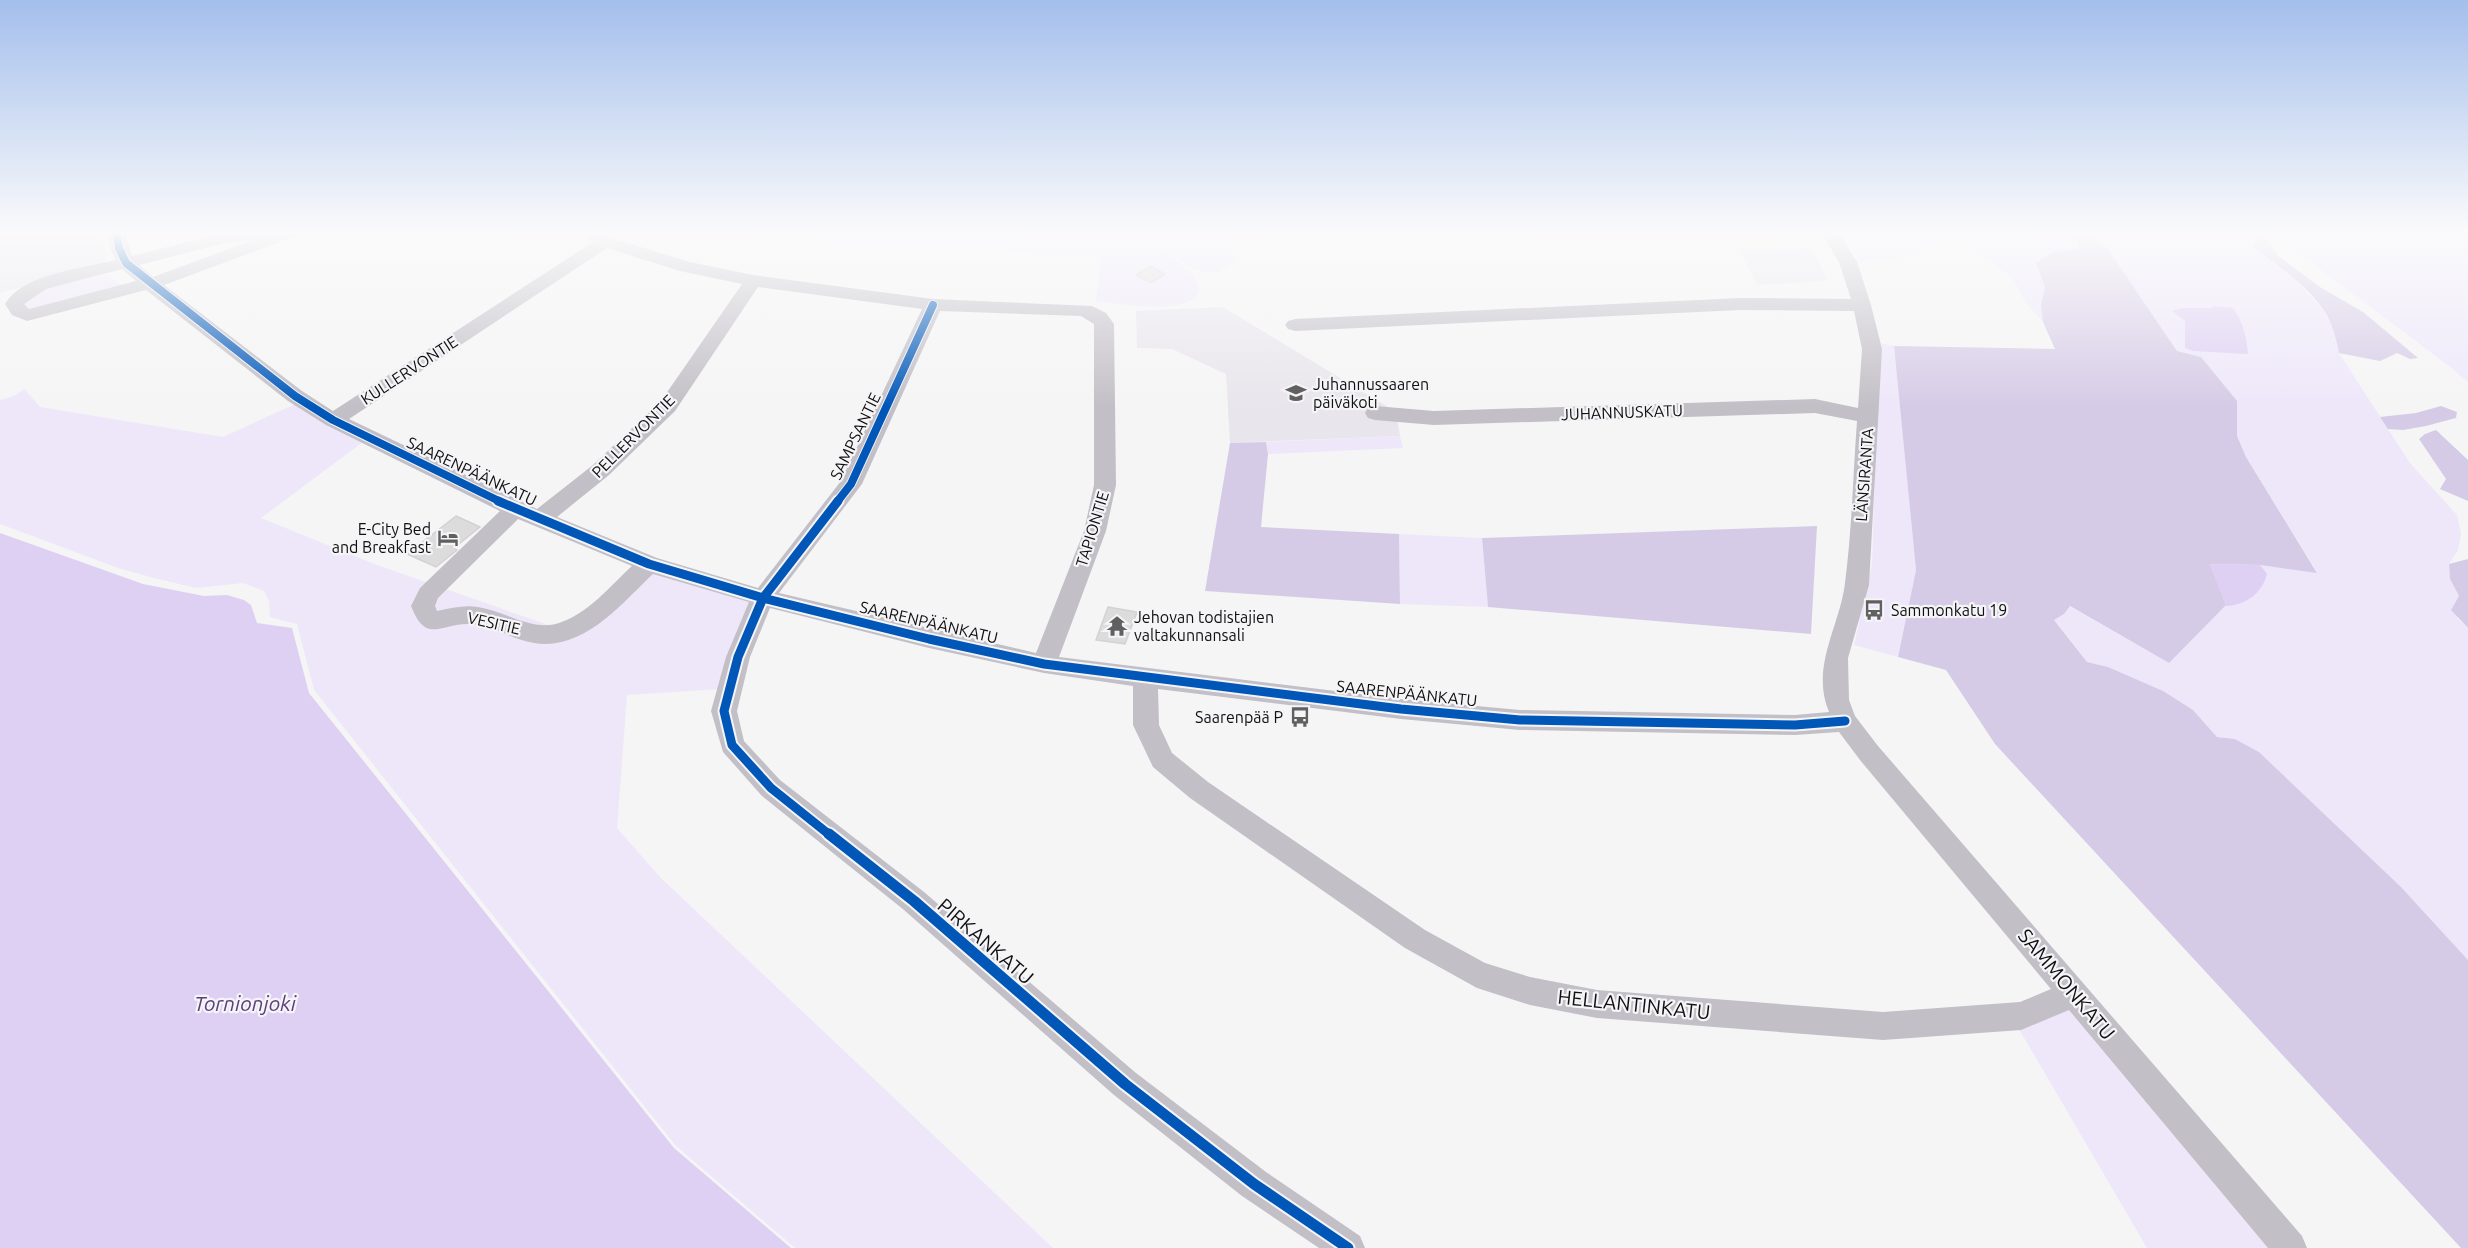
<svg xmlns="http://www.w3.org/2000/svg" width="2468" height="1248" font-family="Ubuntu,sans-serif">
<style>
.built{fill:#e8e5ec}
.green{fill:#eee7fa}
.forest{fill:#d6cbe6}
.water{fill:#ded0f3}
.building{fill:#dcdcdd;stroke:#d2d2d3;stroke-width:1.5}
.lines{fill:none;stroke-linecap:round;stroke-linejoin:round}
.minor{fill:#c2bfc6;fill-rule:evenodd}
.cycleway-far2-casing{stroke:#f5f4f7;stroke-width:10}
.cycleway-far1-casing{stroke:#f5f4f7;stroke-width:13}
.cycleway-casing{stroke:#f5f4f7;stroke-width:15}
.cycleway-far2{stroke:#0057b8;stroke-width:8}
.cycleway-far1{stroke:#0057b8;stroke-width:9}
.cycleway{stroke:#0057b8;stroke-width:11}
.labels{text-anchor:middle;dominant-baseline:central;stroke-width:4.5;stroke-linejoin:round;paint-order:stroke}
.street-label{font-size:16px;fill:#101011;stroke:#f5f4f7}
.poi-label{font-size:16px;fill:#101011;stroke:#f5f4f7;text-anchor:start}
.near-street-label{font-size:20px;fill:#101011;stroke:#f5f4f7}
.near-water-label{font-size:21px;font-style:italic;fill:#5c407d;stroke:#f5f4f7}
</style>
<rect width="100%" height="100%" fill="#f5f5f6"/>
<!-- built -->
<path class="built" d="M0 232H102L107 265 0 293Z
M1811 248 1826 277 1825 281 1758 285 1739 250Z
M1223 307 1396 412 1400 436 1230 443 1226 374 1172 349 1137 348 1136 311Z"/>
<!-- green -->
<path class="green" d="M832 232H1130C1144 239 1233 286 1185 303 1162 311 1120 304 1096 301L1101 256 969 249H829L825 248 831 243 824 241Z
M1141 232H1230L1234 259 1232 265 1218 272 1208 273 1192 268Z
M1843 232H2071L2080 249 2053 252 2041 306 2043 322 2025 302 2012 277 1960 240 1900 258 1860 261 1853 241Z
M2082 232H2235L2295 280 2323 309 2334 331 2339 353 2410 463 2457 515 2461 534 2458 550 2449 564 2450 579 2459 596 2456 604 2457 618 2468 628V960L2401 887 2259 752 2235 739 2217 737 2193 710 2108 667 2087 662 2054 620 2064 614 2069 606 2169 663 2209 564 2260 565 2317 572 2246 457 2237 436 2236 401 2201 357 2177 351 2107 248Z
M2270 232H2468V382L2449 366Z
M107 274 122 285 32 309 24 307V298L34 291Z
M1879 343 1894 346 1916 570 1898 657 1854 645 1872 564Z
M24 389 40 407 223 437 304 400 375 433 261 518 377 565 554 627 584 615 647 558 772 600 737 688 627 695 617 828 661 878 1053 1248H795L676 1146 314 690 297 624 270 617 269 601 264 591 243 583 196 588 154 578 118 568 0 524V400L14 396Z
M1400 436 1403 448 1268 454 1266 442Z
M1399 534 1482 538 1488 607 1400 604Z
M2076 1003 2281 1248H2147L2016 1024Z"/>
<!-- forest -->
<path class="forest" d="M2071 232H2082L2107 248 2177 351 2201 357 2237 401V436L2246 457 2317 573 2260 565 2210 564 2226 605 2169 663 2070 606 2064 614 2054 620 2087 662 2108 667 2163 691 2193 710 2217 737 2235 739 2259 752 2401 887 2468 960V1248H2461L1995 744 1946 670 1898 657 1916 570 1894 346 2055 349 2043 322 2041 306 2045 287 2036 263 2053 252 2080 249Z
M2250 232H2258L2271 243 2277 255 2320 287 2363 312 2418 358 2410 359 2397 353 2380 361 2339 353C2336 338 2332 322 2323 309 2306 284 2276 265 2253 247L2257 239Z
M2441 406 2457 412 2456 418 2426 426 2403 430 2388 429 2380 417 2416 413Z
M2436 430 2468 460V501L2440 489 2446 479 2419 439 2425 434Z
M1266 442 1268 454 1261 527 1399 534 1400 604 1205 591 1230 443Z
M1817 526 1811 634 1488 607 1482 538Z
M2468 559V628L2451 610 2459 596 2450 579 2449 564Z"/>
<!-- water -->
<path class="water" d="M2214 306 2233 308C2243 322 2247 337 2248 354L2193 351 2185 348V321L2172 311 2182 308H2211Z
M0 533 143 584 204 596 227 595 244 600 251 605 257 623 292 628 309 693 674 1148 791 1248H0Z
M2210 564 2260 565 2267 574C2262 594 2245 605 2226 606Z"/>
<!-- building -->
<path class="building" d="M1151 266 1165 274 1151 283 1136 275Z
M456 516 480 527 454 548 457 550 436 567 407 554Z
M1108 607 1137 612 1125 644 1096 640Z"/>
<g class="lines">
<!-- minor -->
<path class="minor" d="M107 232H125L132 256 227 232 268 234 299 232 296 236 164 285 302 391 333 411 593 242 579 232H601L611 238 690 262 753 275 933 299 1092 306 1106 313 1114 324 1116 485 1106 531 1059 657 1401 699 1520 710 1795 715 1829 712C1810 667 1840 626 1845 583 1852 529 1853 475 1857 421L1815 413 1434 425 1375 420 1368 418 1365 413 1368 408 1375 406 1434 411 1815 399 1858 408 1862 349 1854 311 1740 310 1295 331 1288 329 1285 325 1288 321 1295 319 1740 298 1851 299 1839 262 1821 232H1839L1857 262 1871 305 1882 349 1869 585 1848 658 1849 700 1855 716 1878 746 2302 1236 2307 1248H2268L2069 1010 2021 1030 1883 1040 1597 1018 1530 1005 1477 988 1405 948 1190 798 1153 767 1133 725V686L1044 673 929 648 770 608 750 657 737 711 744 741 780 780 924 892 1136 1073 1266 1172 1360 1236 1365 1248H1319L1242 1196 1114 1095 904 910 762 796 723 752 711 711 726 657 749 602 653 574C621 604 584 651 534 643 512 639 493 626 472 624 440 622 427 646 411 606L420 588 500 511 326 425 288 401 146 290 27 321 12 315 5 304C22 274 84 268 116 260L110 248ZM253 240 153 277 139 265 229 242ZM607 248 680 271 742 284 661 401 593 465 537 509 349 419ZM122 269 136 281 29 309 24 304 46 289ZM758 287 922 309 841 481 758 588 657 558 557 517 609 475 675 411ZM940 311 1081 316 1094 324V485L1084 531 1036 653 779 593 862 484ZM518 519 632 566C610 586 588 614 559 623 532 632 505 611 478 607 464 605 451 608 437 611L435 606 438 598ZM1158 689 1401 719 1520 730 1795 735 1839 732 1860 760 2051 989 2020 1002 1883 1012 1597 990 1530 977 1485 963 1425 930 1208 782 1172 753 1159 725Z"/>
<!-- cycleway-far2 casing -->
<g class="cycleway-far2-casing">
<path id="cycleway-far2" d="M116 232 119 248 126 263 295 396 333 420 501 502
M837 502 851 484 933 305"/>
</g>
<!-- cycleway-far1 casing -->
<g class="cycleway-far1-casing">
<path id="cycleway-far1" d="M498 501 649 564 763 598 929 639 1044 664 1401 709 1520 720 1795 725 1845 721
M831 836 771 788 732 745 724 711 738 657 763 598 838 501"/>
</g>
<!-- cycleway casing -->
<g class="cycleway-casing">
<path id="cycleway" d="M829 834 914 901 1125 1084 1254 1184 1348 1248"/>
</g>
<!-- cycleway-far2 -->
<use href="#cycleway-far2" class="cycleway-far2"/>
<!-- cycleway-far1 -->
<use href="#cycleway-far1" class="cycleway-far1"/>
<!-- cycleway -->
<use href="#cycleway" class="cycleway"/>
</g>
<!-- sky -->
<linearGradient id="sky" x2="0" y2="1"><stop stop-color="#a4bfec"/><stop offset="0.57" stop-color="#fafafb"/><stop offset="1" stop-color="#fafafb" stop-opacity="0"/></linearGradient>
<rect width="2468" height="407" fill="url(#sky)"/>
<!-- icons -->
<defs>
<g id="school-bare" transform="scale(1.62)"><path d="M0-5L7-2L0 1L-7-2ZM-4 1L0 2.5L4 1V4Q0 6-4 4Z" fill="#606061" stroke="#f5f4f7" stroke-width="2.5" paint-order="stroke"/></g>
<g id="hotel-bare" transform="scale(1.62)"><path d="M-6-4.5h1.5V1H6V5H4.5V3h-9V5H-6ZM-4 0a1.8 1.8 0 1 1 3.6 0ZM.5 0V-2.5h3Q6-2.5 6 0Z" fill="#606061" stroke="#f5f4f7" stroke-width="2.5" paint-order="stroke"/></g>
<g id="bus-bare" transform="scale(1.62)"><path d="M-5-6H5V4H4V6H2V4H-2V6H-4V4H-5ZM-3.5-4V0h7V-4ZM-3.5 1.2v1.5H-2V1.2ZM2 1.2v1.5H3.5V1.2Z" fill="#606061" stroke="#f5f4f7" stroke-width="2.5" paint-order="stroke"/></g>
<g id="temple-bare" transform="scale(1.62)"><path d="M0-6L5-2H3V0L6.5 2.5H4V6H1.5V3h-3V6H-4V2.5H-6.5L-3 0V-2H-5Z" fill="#606061" stroke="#f5f4f7" stroke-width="2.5" paint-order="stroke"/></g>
</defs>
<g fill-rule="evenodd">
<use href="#school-bare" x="1296" y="393"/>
<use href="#hotel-bare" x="448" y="538"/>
<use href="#bus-bare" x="1874" y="610"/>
<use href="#temple-bare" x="1117" y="626"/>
<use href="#bus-bare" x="1300" y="717"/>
</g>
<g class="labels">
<!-- street labels -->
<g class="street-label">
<text transform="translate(409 370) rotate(-33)">KULLERVONTIE</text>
<text transform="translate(1622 412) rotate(-2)">JUHANNUSKATU</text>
<text transform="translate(633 436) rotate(-45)">PELLERVONTIE</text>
<text transform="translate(855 436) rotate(-64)">SAMPSANTIE</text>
<text transform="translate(472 471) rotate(25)">SAARENPÄÄNKATU</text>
<text transform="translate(1864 475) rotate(-86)">LÄNSIRANTA</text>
<text transform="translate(1092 529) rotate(-73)">TAPIONTIE</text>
<text transform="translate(929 622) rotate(13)">SAARENPÄÄNKATU</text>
<text transform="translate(494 623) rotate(13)">VESITIE</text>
<text transform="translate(1407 693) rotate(6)">SAARENPÄÄNKATU</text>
</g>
<!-- poi labels -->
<g class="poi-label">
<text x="1313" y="384">Juhannussaaren<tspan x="1313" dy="18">päiväkoti</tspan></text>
<text x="431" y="529" text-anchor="end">E-City Bed<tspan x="431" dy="18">and Breakfast</tspan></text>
<text x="1891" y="610">Sammonkatu 19</text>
<text x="1134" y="617">Jehovan todistajien<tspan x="1134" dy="18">valtakunnansali</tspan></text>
<text x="1283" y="717" text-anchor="end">Saarenpää P</text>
</g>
<!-- near-street labels -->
<g class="near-street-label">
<text transform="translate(986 941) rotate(41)">PIRKANKATU</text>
<text transform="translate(2067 984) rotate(50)">SAMMONKATU</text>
<text transform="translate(1634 1004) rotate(6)">HELLANTINKATU</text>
</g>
<!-- near-water labels -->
<g class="near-water-label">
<text x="245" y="1003">Tornionjoki</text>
</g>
</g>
</svg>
